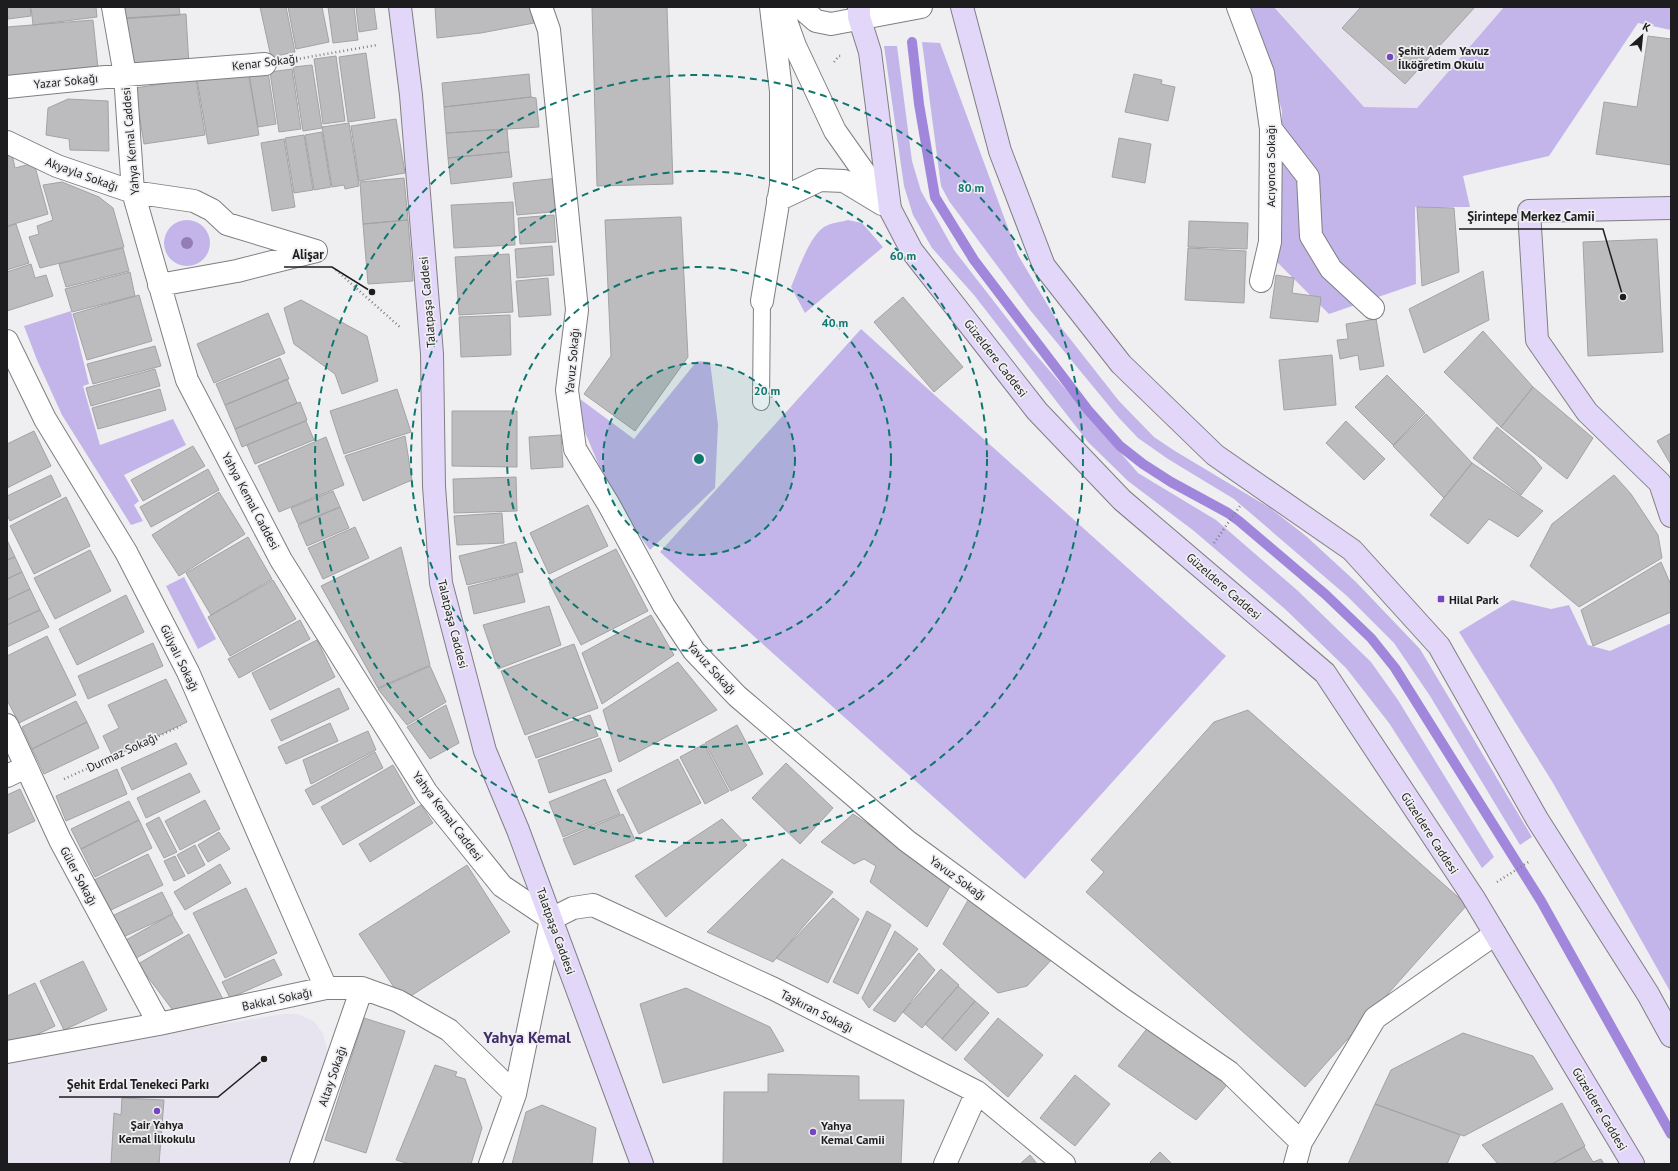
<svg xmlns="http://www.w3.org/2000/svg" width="1678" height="1171" font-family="'PT Sans',sans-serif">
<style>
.built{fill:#e7e4ef}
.green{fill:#c3b5ea}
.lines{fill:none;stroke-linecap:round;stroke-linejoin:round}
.stream{stroke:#a187db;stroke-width:10}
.building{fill:#bcbcbf;stroke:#a3a2a5}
.service-casing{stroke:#7f7f82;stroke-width:18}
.minor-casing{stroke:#7f7f82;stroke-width:24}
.secondary-casing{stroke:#7f7f82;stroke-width:24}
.path{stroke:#818183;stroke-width:2.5;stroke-dasharray:1 3;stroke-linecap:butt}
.service{stroke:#fff;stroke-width:16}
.minor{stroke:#fff;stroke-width:22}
.secondary{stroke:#e2d7f8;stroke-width:22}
.tree{fill:#937db4}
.ring{fill:none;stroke:#0f766e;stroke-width:2;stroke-dasharray:7 5}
.poi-dot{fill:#7447bf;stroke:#efeff2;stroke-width:1.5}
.labels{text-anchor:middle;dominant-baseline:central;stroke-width:3.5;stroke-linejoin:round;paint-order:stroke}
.poi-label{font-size:12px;font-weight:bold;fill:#1d1c1e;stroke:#efeff2;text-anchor:start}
.street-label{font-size:12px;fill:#1d1c1e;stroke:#efeff2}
.district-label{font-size:16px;font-weight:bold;fill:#422d68;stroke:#efeff2}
.centre{fill:#0f766e;stroke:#efeff2;stroke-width:2}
.ring-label{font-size:12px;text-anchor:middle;font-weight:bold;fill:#0f766e;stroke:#efeff2;stroke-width:3.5;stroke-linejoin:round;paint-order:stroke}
.leader{fill:none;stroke:#1d1c1e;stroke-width:1.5}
.callout-dot{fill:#1d1c1e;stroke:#efeff2;stroke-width:1.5}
.callout-label{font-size:13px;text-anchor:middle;font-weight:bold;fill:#1d1c1e;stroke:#efeff2;stroke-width:3.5;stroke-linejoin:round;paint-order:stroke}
</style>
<rect width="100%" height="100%" fill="#efeff2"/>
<!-- built -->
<path class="built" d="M1275 7H1504L1417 108 1364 107Z
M283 1014H298L314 1021 323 1034 328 1052 290 1164H7V1059Z"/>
<!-- green -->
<path class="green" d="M1251 7H1274L1364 107 1417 108 1504 7H1671V30L1638 23 1549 156 1463 176 1470 207H1415L1416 284 1329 314 1277 262 1282 111Z
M922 42 940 43 1018 255 1060 326 1119 401 1154 437 1175 451 1270 508 1306 536 1356 582 1420 649 1532 837 1520 845 1430 696 1394 643 1347 596 1234 499 1168 459 1138 438 1119 418 1030 310 949 201 941 186Z
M884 46H897L912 161 921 191 954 250 1030 348 1138 473 1216 520 1297 590 1371 662 1398 700 1494 857 1482 868 1389 723 1346 668 1285 609 1194 531 1128 481 1088 442 974 295 932 248 913 215 904 186Z
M164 243a23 23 0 1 1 46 0a23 23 0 1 1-46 0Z
M848 220 862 223 883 247 805 313 791 287C798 271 809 237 824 227 830 223 841 222 848 220Z
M71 311 89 384 83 386 100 445 173 419 186 445 124 475 139 501 134 505 143 521 131 525 62 415 37 360 24 326Z
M861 329 1226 656 1025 879 660 552Z
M697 361 710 362 718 425 715 488 650 550 614 501 584 430 580 399 634 439Z
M184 577 216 639 198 649 166 586Z
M1512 600 1551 609 1569 605 1588 645 1610 651 1671 623V993L1553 783 1459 632Z"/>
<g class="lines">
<!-- stream -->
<path class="stream" d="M912 42 919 104 935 197 974 260 1088 410 1120 446 1143 464 1171 482 1228 513 1239 521 1325 594 1371 638 1395 668 1541 901 1671 1134"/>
</g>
<!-- building -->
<path class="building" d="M7 7H30L31 16 8 19Z
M31 7H96L97 17 33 25Z
M119 7H179L180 15 120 19Z
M260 7H286L295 52 271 57Z
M288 7H322L329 42 296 49Z
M328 7H354L358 40 333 43Z
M356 7H374L377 29 359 32Z
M435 7H529L534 23 481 33 437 38Z
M592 7H667L673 184 597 186Z
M1361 7H1475L1405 84 1342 28Z
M186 14 189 66 130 70 125 18Z
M93 20 98 68 7 76V27Z
M1648 36 1671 39V165L1596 154 1604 102 1637 107Z
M366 53 375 118 348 122 339 57Z
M336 56 345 121 323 124 314 59Z
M312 65 322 128 303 131 293 67Z
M292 69 301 129 279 132 270 72Z
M248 71 259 135 208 144 197 79Z
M268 72 276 124 258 127 249 74Z
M529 74 531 97 444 107 442 83Z
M1134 74 1162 80 1161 84 1175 87 1168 121 1125 112Z
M196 79 205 135 144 144 135 88Z
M531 97 536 98 539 127 446 133 444 107Z
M68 99 108 101 109 151 70 150 69 139 46 135 48 108Z
M396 119 405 173 359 181 351 126Z
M349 123 359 186 345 189 344 185 332 187 322 127Z
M507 129 509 152 448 158 446 133Z
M322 132 331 187 314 190 305 135Z
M304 135 313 190 294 193 285 138Z
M1119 138 1151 144 1145 183 1112 177Z
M284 139 295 207 272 211 261 143Z
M11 150 15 168 34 163 48 214 7 226V151Z
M509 152 512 177 451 184 448 158Z
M404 178 408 220 363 224 360 182Z
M558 178 562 211 517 215 513 183Z
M62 182 99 197 113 208 124 247 40 268 29 237 39 234 37 226 53 220 43 185Z
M513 202 515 245 454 248 451 205Z
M1417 207 1454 208 1459 272 1422 286Z
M554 215 556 242 520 244 518 218Z
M681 217 688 357 635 431 584 394 611 356 605 220Z
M408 220 413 281 368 284 363 224Z
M1189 221 1248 223 1247 249 1188 247Z
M16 224 29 263 7 270V227Z
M1657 239 1663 352 1588 356 1583 242Z
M552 246 554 275 517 278 515 249Z
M123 248 129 271 66 287 59 264Z
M1188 248 1246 251 1244 303 1185 300Z
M509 254 513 312 459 315 455 257Z
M31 264 35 278 46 275 53 296 7 311V272Z
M1483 271 1489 320 1424 353 1409 309Z
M130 272 135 296 72 312 65 289Z
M1276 275 1294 278 1292 293 1321 297 1318 322 1270 318Z
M548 278 551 315 519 317 516 281Z
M139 295 152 341 87 360 73 314Z
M903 297 963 367 934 392 874 322Z
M301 300 367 336 378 381 342 394 335 374 294 344 284 308Z
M268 313 285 353 214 383 197 344Z
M510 315 511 355 461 357 459 317Z
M1376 319 1384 366 1360 370 1358 355 1340 359 1337 340 1348 339 1346 324Z
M1483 331 1533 387 1501 427 1444 372Z
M155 346 161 366 93 384 87 364Z
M1332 355 1336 405 1284 410 1279 360Z
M280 358 289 379 225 405 216 384Z
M155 369 160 386 91 406 86 388Z
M1387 375 1425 413 1393 445 1355 407Z
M287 379 297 403 235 429 225 405Z
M1533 387 1593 438 1567 479 1501 427Z
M160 389 166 410 98 429 92 408Z
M397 389 411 432 344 454 330 411Z
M300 402 307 420 242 447 235 429Z
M452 411H517V467L452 466Z
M1426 414 1472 463 1444 498 1393 446Z
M306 421 314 440 255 464 247 445Z
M1346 421 1385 459 1364 480 1326 443Z
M1497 427 1534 458 1542 468 1521 495 1473 458Z
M34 431 51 466 7 488V444Z
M1671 433V465L1657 441Z
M561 435 563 467 531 469 529 437Z
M405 436 412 480 363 501 345 456Z
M326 437 344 485 279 512 258 466Z
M193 446 205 466 143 501 131 480Z
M1472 463 1543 511 1518 537 1489 519 1468 544 1430 515Z
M208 469 219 490 151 527 140 507Z
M51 475 61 496 10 521 7 515V496Z
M1614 475 1631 494 1658 535 1662 558 1579 607 1530 566 1552 524Z
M516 477 517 511 454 513 453 479Z
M333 491 340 507 298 524 291 508Z
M219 492 245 534 179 576 152 535Z
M66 497 90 546 34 574 10 526Z
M588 505 608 546 549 574 530 533Z
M340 507 349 528 307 546 298 525Z
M502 513 504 543 457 545 454 516Z
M355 527 369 558 323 579 308 548Z
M248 537 272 579 211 615 186 573Z
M7 540 15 557 7 560Z
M516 542 523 572 467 585 459 556Z
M401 547 430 665 378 688 321 586Z
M616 549 648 611 581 645 549 582Z
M90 550 111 591 55 619 34 578Z
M15 557 22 572 7 579V560Z
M1661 562 1671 585V612L1593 646 1581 610Z
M22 572 30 589 7 600V579Z
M518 574 525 602 474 614 468 587Z
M273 580 296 619 230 656 208 617Z
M30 589 40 610 7 625V600Z
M126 595 144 632 77 665 59 629Z
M549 606 561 645 498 669 483 625Z
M40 610 49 627 7 647V625Z
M651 615 674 655 602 704 582 653Z
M300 620 310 639 239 678 228 659Z
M47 636 76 695 19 723 7 700V656Z
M317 640 335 677 270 710 252 673Z
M153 643 163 666 88 699 78 676Z
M574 644 598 708 525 735 501 671Z
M678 662 717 710 619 762 603 710Z
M430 666 446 702 407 725 378 689Z
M166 679 187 722 113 757 103 736 119 728 108 705Z
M339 688 349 709 281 741 271 720Z
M76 701 87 722 32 749 22 727Z
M446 705 459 743 430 759 407 727Z
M1248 710 1467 905 1305 1087 1086 892 1104 872 1091 860 1214 722Z
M590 715 598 736 536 758 528 737Z
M87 722 99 748 44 774 32 749Z
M330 723 338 741 286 764 278 747Z
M737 725 763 774 731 791 705 743Z
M368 731 376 750 311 784 303 760Z
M600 738 612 771 549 793 538 760Z
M176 743 187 764 132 790 121 768Z
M704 744 729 791 705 804 680 757Z
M375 752 383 768 313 805 305 790Z
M678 759 701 803 639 834 617 790Z
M786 763 833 808 800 844 752 798Z
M393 765 415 803 343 845 321 807Z
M117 769 127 794 66 821 56 796Z
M190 773 200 792 146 818 137 798Z
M605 779 620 814 563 837 549 802Z
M20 789 35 821 7 834V795Z
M205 800 220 829 180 850 165 821Z
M129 801 139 820 81 849 71 829Z
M421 805 433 823 370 862 359 844Z
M623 814 635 840 574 865 563 839Z
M853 814 953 881 927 927 870 882 876 866 864 859 854 864 821 842Z
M159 817 177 852 164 858 146 824Z
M722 819 747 845 666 917 635 876Z
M139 820 152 848 95 877 81 849Z
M219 832 230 849 208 862 198 845Z
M195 845 205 865 188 874 177 855Z
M148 854 163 885 109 911 94 880Z
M175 856 185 876 174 881 164 861Z
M782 859 833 892 773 962 707 932Z
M220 864 231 883 185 910 174 892Z
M467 865 510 932 403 1001 359 934Z
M246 888 277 953 225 978 193 913Z
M162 892 173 914 121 938 110 917Z
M971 895 1055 956 1027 986 998 993 943 944Z
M833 898 859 919 828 983 776 958Z
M867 911 891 925 858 994 833 982Z
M172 914 183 933 136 958 126 940Z
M895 931 918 949 869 1008 862 998Z
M189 934 226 1005 178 1017 138 964Z
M919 953 935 970 895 1022 873 1010Z
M274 959 282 975 230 998 222 982Z
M83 961 107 1010 64 1030 40 981Z
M941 969 959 985 922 1028 903 1012Z
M35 983 55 1026 7 1049V996Z
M958 986 975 1001 942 1039 925 1024Z
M686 988 770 1027 784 1051 663 1083 640 1004Z
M975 1001 989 1013 956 1051 942 1039Z
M364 1018 405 1031 366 1153 325 1140Z
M998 1018 1043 1055 1008 1097 964 1059Z
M1149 1026 1227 1085 1196 1120 1118 1066Z
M1463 1033 1533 1056 1553 1089 1464 1136 1375 1104 1391 1070Z
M435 1065 457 1072 455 1076 465 1079 482 1128 471 1164H410L396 1160Z
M768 1074 859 1076V1100H904L901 1164H723L724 1092H768Z
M1075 1075 1110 1104 1075 1146 1040 1118Z
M122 1098 164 1100 159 1164H111L114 1113 121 1115Z
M1562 1103 1585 1146 1552 1164H1498L1482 1145Z
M1375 1104 1460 1135 1447 1164H1348Z
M542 1105 596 1128 592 1164H512L526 1112Z
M1584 1147 1593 1162 1601 1159 1604 1164H1552Z
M1160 1152 1172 1164H1152L1150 1162Z
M1030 1155 1037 1164H1020Z"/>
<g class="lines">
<!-- service casing -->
<g class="service-casing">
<path id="service" d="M761 402 762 301"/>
</g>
<!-- minor casing -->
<g class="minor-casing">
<path id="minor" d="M113 7 125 75 133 192 187 380 281 560 427 793 502 886 551 919
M541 7 549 30 577 310 567 390 575 449 609 505 664 606 694 651 737 696 907 841 1124 1000 1229 1072 1301 1142 1295 1164
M781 7 795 46 835 131 890 209
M800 7 816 21 831 24 921 7
M1238 7 1263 73 1271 129 1270 242 1261 281
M7 87 125 75 265 64
M1271 129 1308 177 1311 236 1331 269 1373 308
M7 142 57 166 133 192 194 201 212 210 227 224 316 251
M778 200 820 180 844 181 882 204
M159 285 237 271 316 251
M762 301 781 185V91L771 7
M7 341 45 419 126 552 188 672 326 988
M7 725 60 840 159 1024
M7 776 26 767
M551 919 573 908 593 905 774 989 977 1092 1064 1164
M7 1052 159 1024 326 988H362L398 1001 449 1030 515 1094
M1301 1142 1375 1018 1495 934
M301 1164 362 988
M490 1164 515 1094 551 919
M945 1164 977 1092"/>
</g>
<!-- secondary casing -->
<g class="secondary-casing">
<path id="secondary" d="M400 7 411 95 432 354 434 486 441 583 485 751 518 830 642 1164
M859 7V17L870 52 890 209 912 251 1037 411 1122 500 1325 673 1473 897 1633 1164
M962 7 1000 151 1044 266 1121 364 1215 455 1352 550 1439 646 1537 819 1648 994 1671 1036
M1671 208 1529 211 1537 340 1587 412 1660 483 1671 516"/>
</g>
<!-- path -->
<path class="path" d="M292 60 377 45
M834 62 839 56H842
M336 270 401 328
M1214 543 1240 506
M64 779 181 726
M1497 882 1530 861"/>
<!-- service -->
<use href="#service" class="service"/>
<!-- minor -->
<use href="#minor" class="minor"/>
<!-- secondary -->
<use href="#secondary" class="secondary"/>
</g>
<!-- trees -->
<circle class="tree" cx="187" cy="243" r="6"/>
<!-- distance rings -->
<circle cx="699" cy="459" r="96" fill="#0f766e" fill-opacity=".12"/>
<g class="ring">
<circle cx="699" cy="459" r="96"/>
<circle cx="699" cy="459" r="192"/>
<circle cx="699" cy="459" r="288"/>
<circle cx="699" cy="459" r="384"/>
</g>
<!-- markers -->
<g class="poi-dot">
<circle cx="1390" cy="57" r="4"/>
<rect x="1437" y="595" width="8" height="8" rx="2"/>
<circle cx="157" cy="1111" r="4"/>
<circle cx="813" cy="1132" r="4"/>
</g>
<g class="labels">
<!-- poi labels -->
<g class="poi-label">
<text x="1398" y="50">Şehit Adem Yavuz<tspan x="1398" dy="14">İlköğretim Okulu</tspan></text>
<text x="1449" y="599">Hilal Park</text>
<text x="157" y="1124" text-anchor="middle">Şair Yahya<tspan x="157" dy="14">Kemal İlkokulu</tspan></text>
<text x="821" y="1125">Yahya<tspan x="821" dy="14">Kemal Camii</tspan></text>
</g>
<!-- street labels -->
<g class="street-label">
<text transform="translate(265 62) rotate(-7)">Kenar Sokağı</text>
<text transform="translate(66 81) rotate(-6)">Yazar Sokağı</text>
<text transform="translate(130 141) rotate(-95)">Yahya Kemal Caddesi</text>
<text transform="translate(1270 166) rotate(-90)">Acıyonca Sokağı</text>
<text transform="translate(82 174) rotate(20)">Akyayla Sokağı</text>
<text transform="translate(427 302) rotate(-95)">Talatpaşa Caddesi</text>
<text transform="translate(996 358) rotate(52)">Güzeldere Caddesi</text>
<text transform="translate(572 361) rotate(-85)">Yavuz Sokağı</text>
<text transform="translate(251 501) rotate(62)">Yahya Kemal Caddesi</text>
<text transform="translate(1224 586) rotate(41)">Güzeldere Caddesi</text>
<text transform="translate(453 624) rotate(76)">Talatpaşa Caddesi</text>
<text transform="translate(180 658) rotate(64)">Gülyalı Sokağı</text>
<text transform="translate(712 668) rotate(48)">Yavuz Sokağı</text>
<text transform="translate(122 752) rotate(-25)">Durmaz Sokağı</text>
<text transform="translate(448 816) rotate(53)">Yahya Kemal Caddesi</text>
<text transform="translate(1430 833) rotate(57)">Güzeldere Caddesi</text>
<text transform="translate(79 876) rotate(62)">Güler Sokağı</text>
<text transform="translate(958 878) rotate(36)">Yavuz Sokağı</text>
<text transform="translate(556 931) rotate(70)">Talatpaşa Caddesi</text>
<text transform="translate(277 999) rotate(-12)">Bakkal Sokağı</text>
<text transform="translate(817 1011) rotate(27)">Taşkıran Sokağı</text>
<text transform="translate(332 1076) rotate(-71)">Altay Sokağı</text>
<text transform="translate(1600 1109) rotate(59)">Güzeldere Caddesi</text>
</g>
<!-- district labels -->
<g class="district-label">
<text x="527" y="1037">Yahya Kemal</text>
</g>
</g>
<circle cx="699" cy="459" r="6" class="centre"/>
<g class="ring-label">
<text x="971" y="192">80 m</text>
<text x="903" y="260">60 m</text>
<text x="835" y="327">40 m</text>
<text x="767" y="395">20 m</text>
</g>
<!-- callouts -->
<path class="leader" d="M1623 297L1603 229H1459M372 292L332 267H284M264 1059L218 1097H59"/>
<g class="callout-dot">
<circle cx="1623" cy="297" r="4"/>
<circle cx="372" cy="292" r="4"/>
<circle cx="264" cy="1059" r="4"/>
</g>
<g class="callout-label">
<text x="1531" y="221">Şirintepe Merkez Camii</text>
<text x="308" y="259">Alişar</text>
<text x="138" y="1089">Şehit Erdal Tenekeci Parkı</text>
</g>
<!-- border -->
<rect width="1678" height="1171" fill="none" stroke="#1d1c1e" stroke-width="16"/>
<!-- north arrow -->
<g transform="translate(1642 36) rotate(27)" stroke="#efeff2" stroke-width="3" paint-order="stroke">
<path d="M0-3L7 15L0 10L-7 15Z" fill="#1d1c1e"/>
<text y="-6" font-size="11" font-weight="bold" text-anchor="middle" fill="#1d1c1e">K</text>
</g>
</svg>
